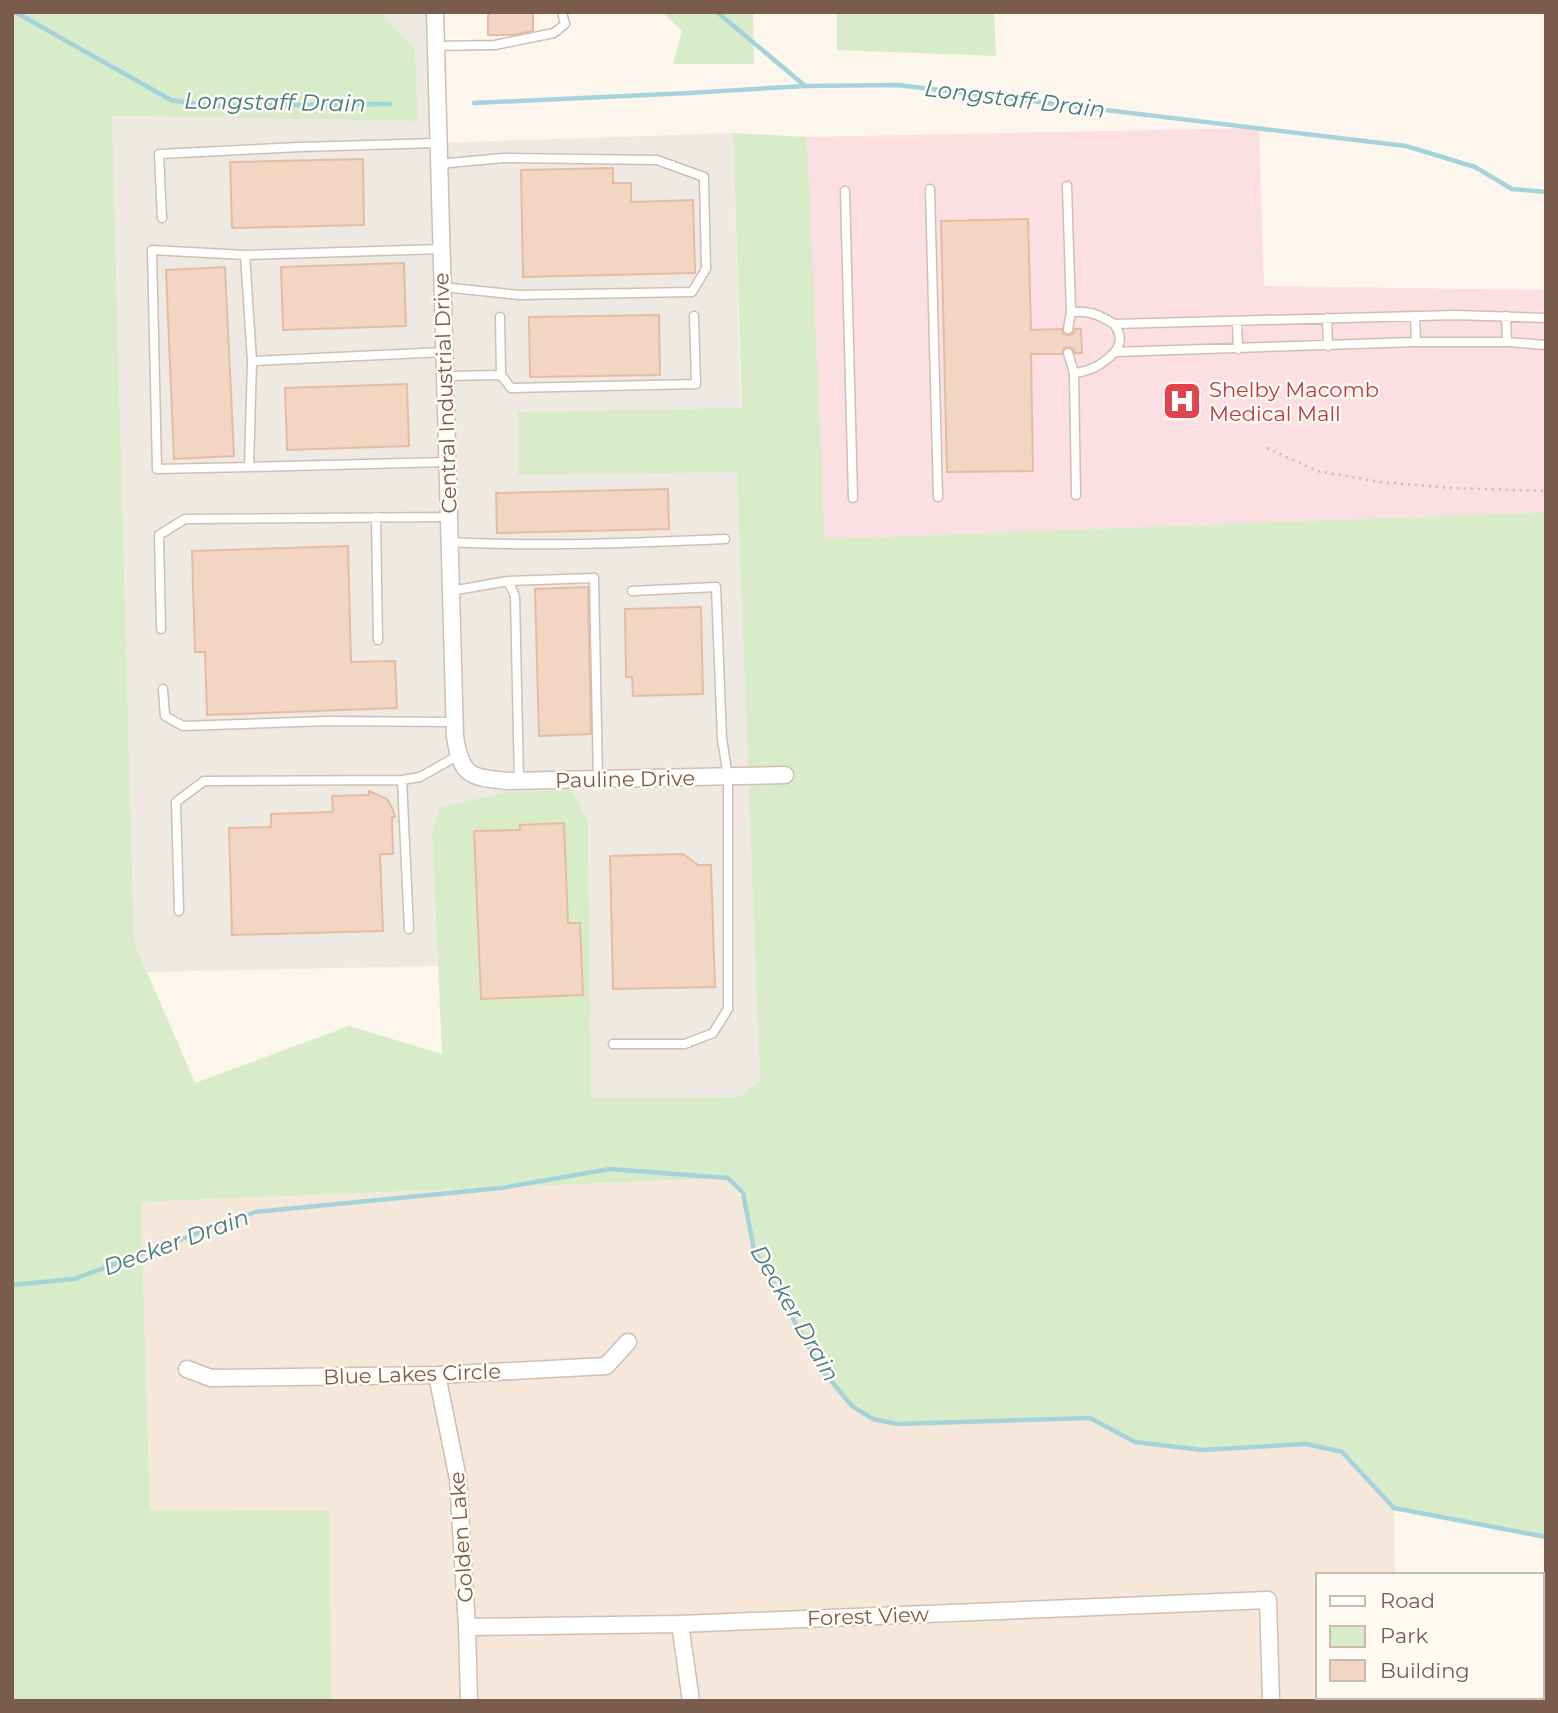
<svg xmlns="http://www.w3.org/2000/svg" width="1558" height="1713" font-family="Montserrat,sans-serif">
<style>
.residential{fill:#f5e8da}
.industrial{fill:#efe9e4}
.medical{fill:#fbdfe3}
.green{fill:#d8ecc9}
.lines{fill:none;stroke-linecap:round;stroke-linejoin:round}
.stream{stroke:#a5d3da;stroke-width:4.5}
.building{fill:#f3d5c3;stroke:#e6bba3;stroke-width:2}
.lane-casing{stroke:#d1beb0;stroke-width:11}
.street-casing{stroke:#d1beb0;stroke-width:19}
.path{stroke:#d9b8a5;stroke-width:2.5;stroke-dasharray:2 5;stroke-linecap:butt}
.lane{stroke:#fff;stroke-width:8}
.street{stroke:#fff;stroke-width:16}
.labels{text-anchor:middle;dominant-baseline:central;stroke-width:5;stroke-linejoin:round;paint-order:stroke}
.health-label{font-size:21px;fill:#be3a42;stroke:#fffaf3;text-anchor:start}
.street-label{font-size:21px;fill:#7a5c4d;stroke:#fffaf3}
.water-label{font-size:23px;font-style:italic;fill:#437c86;stroke:#fffaf3}
</style>
<rect width="100%" height="100%" fill="#fdf6ec"/>
<!-- residential -->
<path class="residential" d="M728 1178 897 1424 1090 1418 1135 1442 1202 1450 1306 1444 1342 1453 1394 1508 1395 1575H1318V1697H1397V1701H331L330 1511 150 1510 141 1202Z"/>
<!-- industrial -->
<path class="industrial" d="M385 12H429L438 143 733 133 760 1080 739 1097 591 1098 588 822 432 830 438 966 147 972 134 942 112 116 418 121 415 48 385 18Z"/>
<!-- medical -->
<path class="medical" d="M1259 128 1264 286 1546 290V512L825 539 807 137Z"/>
<!-- green -->
<path class="green" d="M12 12H385V18L415 48 418 121 112 116 134 942 195 1083 349 1026 442 1054 432 830 440 807 508 792 572 790 588 822 591 1098 739 1097 760 1080 737 472 518 475V412L742 408 733 133 807 137 825 539 1546 512V1537L1394 1508 1342 1453 1306 1444 1202 1450 1135 1442 1090 1418 897 1424 873 1419 852 1406 822 1370 754 1250 743 1193 728 1178 141 1202 150 1510 330 1511 331 1701H12Z
M662 12H753L754 64H673L682 31Z
M837 12H994L996 56 837 50Z"/>
<g class="lines">
<!-- stream -->
<path class="stream" d="M15 12 171 100 209 106 390 104
M717 12 804 85
M474 103 689 93 805 86 898 85 1406 146 1475 167 1512 189 1546 192
M12 1285 74 1279 255 1212 501 1188 610 1169 728 1178 743 1193 754 1250 822 1370 852 1406 873 1419 897 1424 1090 1418 1135 1442 1202 1450 1306 1444 1342 1452 1394 1508 1546 1537"/>
</g>
<!-- building -->
<path class="building" d="M488 12H533V31L513 35H488Z
M363 159 364 225 232 228 230 162Z
M613 168V183H631V202L693 200 695 273 523 277 521 170Z
M1028 219 1031 330 1062 329 1063 334 1068 335 1073 334 1075 329H1081L1082 353H1075L1073 349 1069 347 1064 348 1062 354H1031L1033 471 947 472 941 221Z
M404 263 406 326 283 330 281 267Z
M225 267 234 456 174 459 166 270Z
M659 315 660 375 530 377 529 317Z
M407 384 409 446 287 450 285 388Z
M668 489 669 529 497 533 496 493Z
M348 546 351 662 395 661 397 708 207 715 205 652H195L192 551Z
M588 587 591 734 539 736 535 589Z
M701 607 703 694 633 696 632 677H626L625 609Z
M369 791 387 799 392 808 395 817H392L393 854H380L383 931 232 935 229 828 271 827V814L333 812 332 796 369 795Z
M564 823 568 923H580L583 995 481 999 474 831 520 830V825Z
M683 854 698 865H711L715 987 613 989 610 856Z"/>
<g class="lines">
<!-- lane casing -->
<g class="lane-casing">
<path id="lane" d="M435 46 495 45 554 33 565 24 562 12
M438 164 503 158 657 160 704 177 706 269 692 292 519 295 442 287
M1067 186 1071 312 1068 329
M930 189 938 497
M845 191 853 498
M162 218 159 154 300 147 438 143
M245 255 441 249
M1071 312C1090 311 1098 314 1114 324L1455 315 1546 318
M1415 316 1416 342
M1506 316 1507 342
M1327 318 1328 346
M1237 321 1238 349
M1114 324C1121 334 1122 341 1115 352
M1068 353 1074 373 1076 495
M252 361 249 467 157 469 152 250 245 255 252 361 444 352
M1074 373C1092 371 1103 364 1115 352L1416 342H1507L1546 345
M501 375 511 388 696 384 694 316
M445 376 501 375 500 317
M249 467 447 462
M376 517 378 640
M449 542C541 547 633 543 725 539
M508 581 594 578 598 779
M451 591 508 581 515 596 519 781
M161 629 159 535 185 519 449 517
M163 689 165 716 183 726 328 721 455 722
M402 780 409 929
M179 911 176 802 204 781 402 780 420 777 459 755
M613 1044H685L713 1033 728 1009V777L722 739 716 587 632 591"/>
</g>
<!-- street casing -->
<g class="street-casing">
<path id="street" d="M435 12 455 736C461 777 470 777 508 781L785 775
M187 1369 211 1378 437 1375 606 1366 628 1342
M437 1375 458 1479 467 1627 469 1701
M680 1624 691 1701
M467 1627 680 1624 1268 1600 1271 1701"/>
</g>
<!-- path -->
<path class="path" d="M1267 448 1317 471 1381 482 1452 488 1546 491"/>
<!-- lane -->
<use href="#lane" class="lane"/>
<!-- street -->
<use href="#street" class="street"/>
</g>
<!-- icons -->
<defs>
<g id="hospital-square" transform="scale(2.0125)"><rect x="-9" y="-9" width="18" height="18" rx="4" fill="#e0444e" stroke="#fffaf3"/><path d="M-5-5h3v3.5h4V-5h3V5h-3V1.5h-4V5h-3Z" fill="#fff"/></g>
</defs>
<g fill-rule="evenodd">
<use href="#hospital-square" x="1182" y="401"/>
</g>
<g class="labels">
<!-- health labels -->
<g class="health-label">
<text x="1209" y="389">Shelby Macomb<tspan x="1209" dy="24">Medical Mall</tspan></text>
</g>
<!-- street labels -->
<g class="street-label">
<text transform="translate(445 393) rotate(-92)">Central Industrial Drive</text>
<text transform="translate(625 779) rotate(-1)">Pauline Drive</text>
<text transform="translate(412 1374) rotate(-2)">Blue Lakes Circle</text>
<text transform="translate(461 1537) rotate(-94)">Golden Lake</text>
<text transform="translate(868 1616) rotate(-2)">Forest View</text>
</g>
<!-- water labels -->
<g class="water-label">
<text transform="translate(1015 99) rotate(7)">Longstaff Drain</text>
<text transform="translate(275 102) rotate(1)">Longstaff Drain</text>
<text transform="translate(176 1242) rotate(-20)">Decker Drain</text>
<text transform="translate(795 1313) rotate(60)">Decker Drain</text>
</g>
</g>
<!-- border -->
<rect width="1558" height="1713" fill="none" stroke="#7a5c4d" stroke-width="28"/>
<!-- legend -->
<rect x="1316" y="1573" width="228" height="126" fill="#fffaf3" stroke="#cabbb1" stroke-width="2"/>
<rect x="1330" y="1596" width="35" height="10" fill="#ffffff" stroke="#cabbb1" stroke-width="2"/>
<text x="1380" y="1608" font-size="21" fill="#7a5c4d">Road</text>
<rect x="1330" y="1626" width="35" height="21" fill="#d8ecc9" stroke="#cabbb1" stroke-width="2"/>
<text x="1380" y="1643" font-size="21" fill="#7a5c4d">Park</text>
<rect x="1330" y="1660" width="35" height="21" fill="#f3d5c3" stroke="#cabbb1" stroke-width="2"/>
<text x="1380" y="1678" font-size="21" fill="#7a5c4d">Building</text>
</svg>
